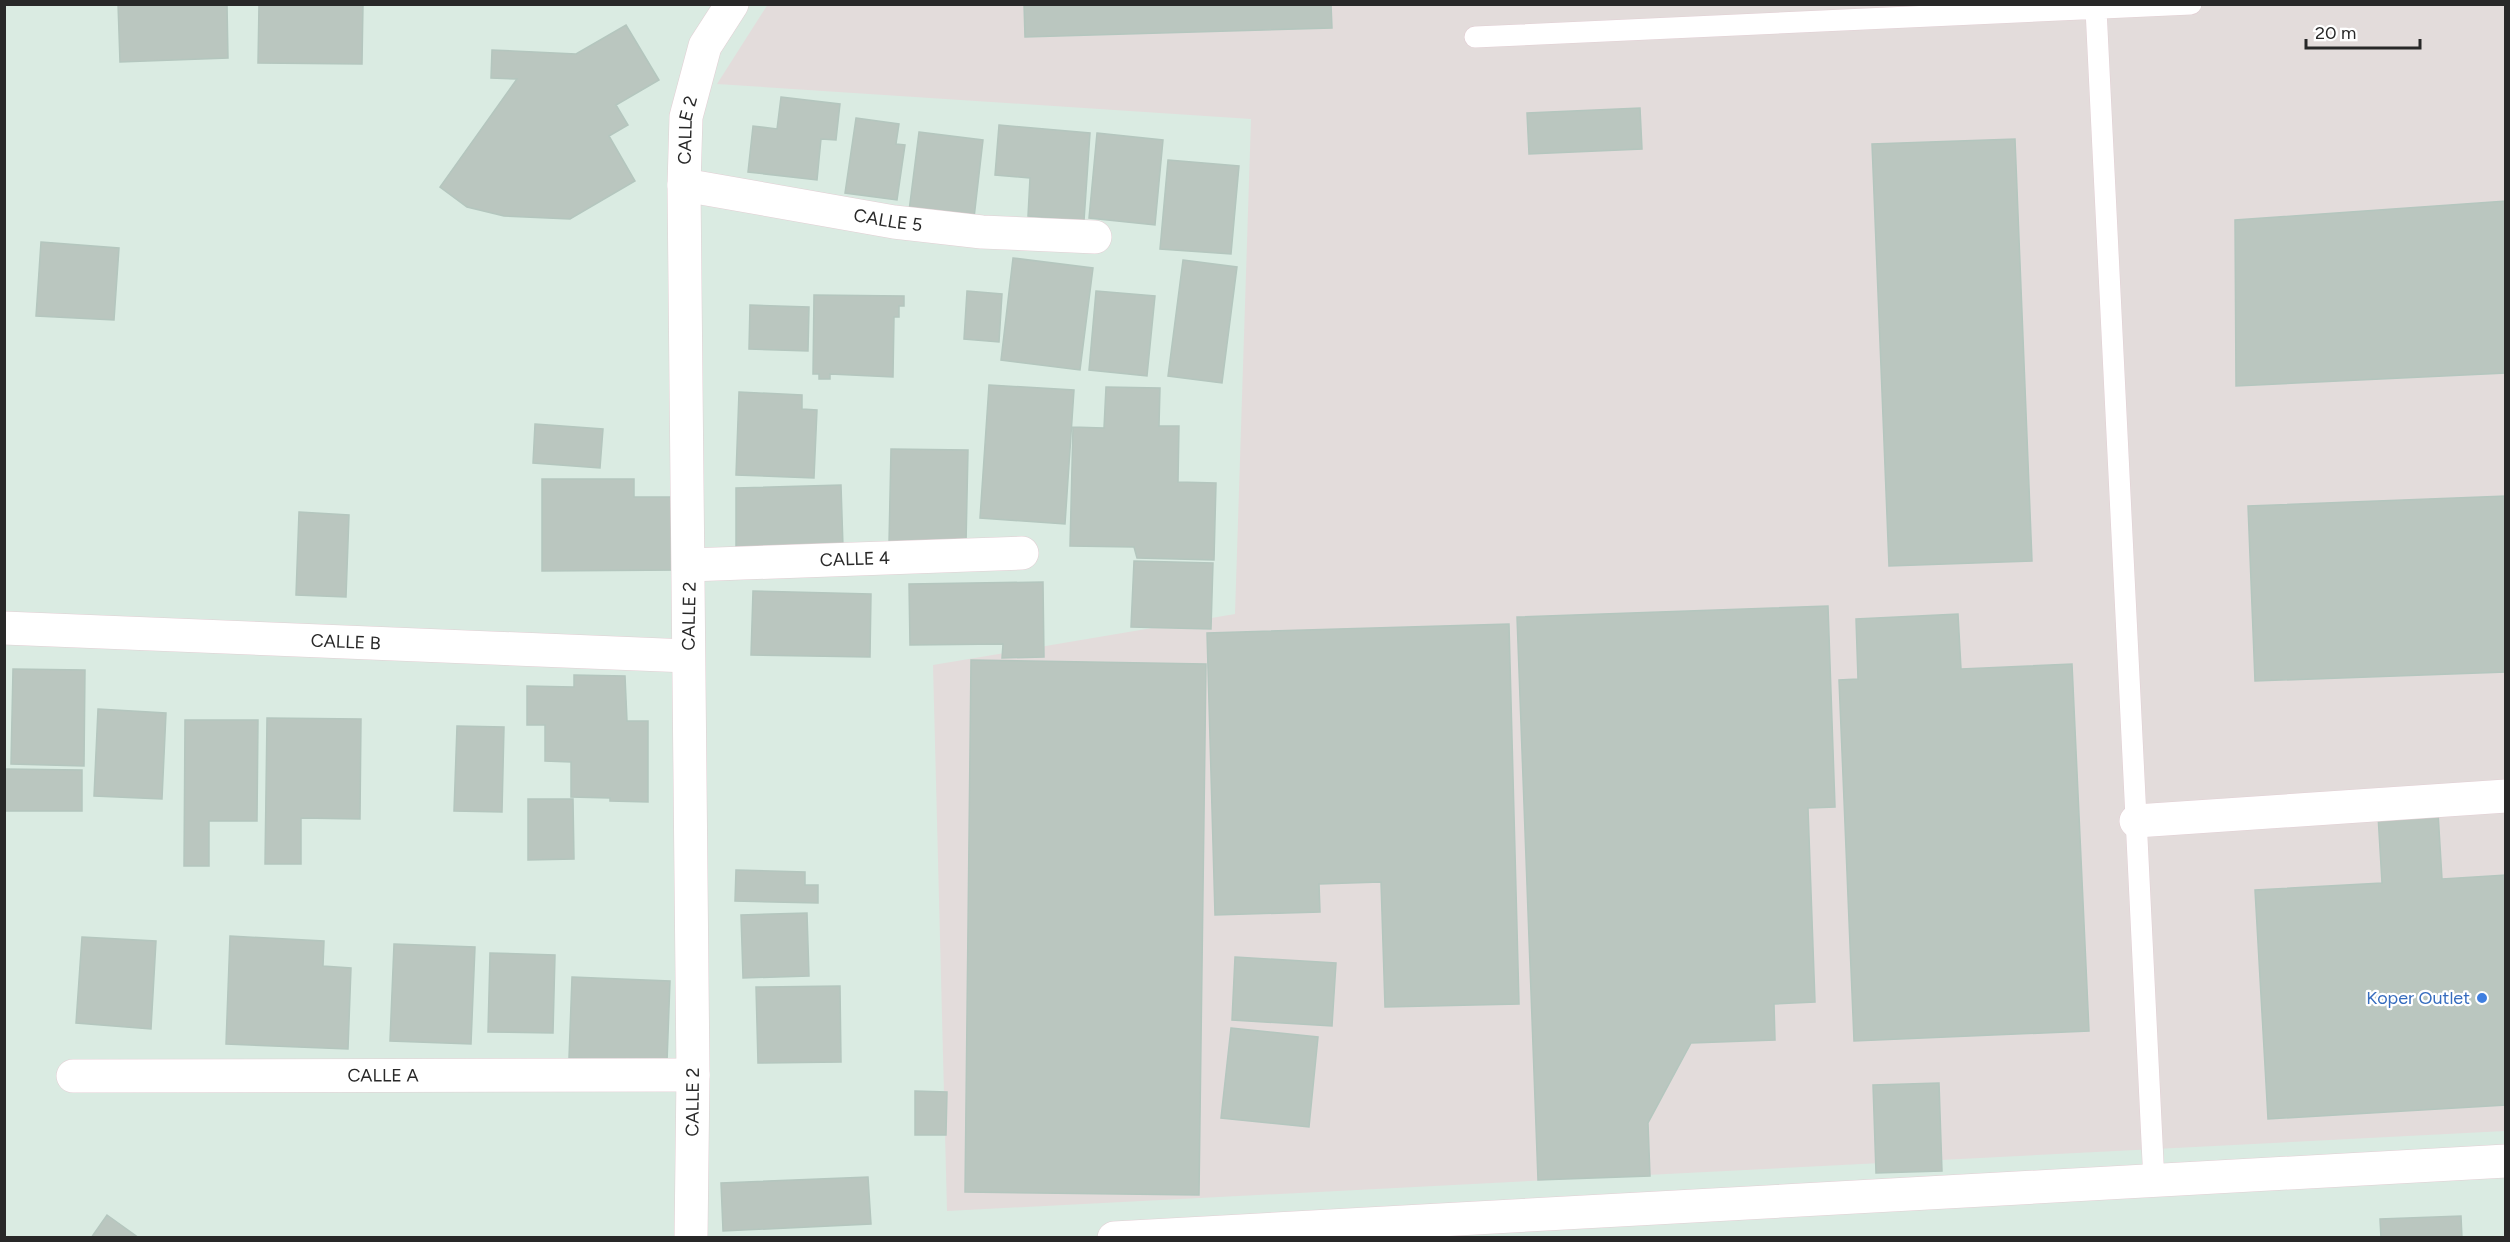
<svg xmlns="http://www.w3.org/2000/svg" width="2510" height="1242" font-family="Figtree,sans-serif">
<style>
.industrial{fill:#e3dcdb}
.building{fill:#bac6bf;stroke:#b4c6be;stroke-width:1.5}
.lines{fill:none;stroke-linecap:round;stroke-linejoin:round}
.service-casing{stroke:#e2cfd4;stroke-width:22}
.minor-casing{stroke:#e2cfd4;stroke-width:34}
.tertiary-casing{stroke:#e2cfd4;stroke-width:34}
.service{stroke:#fff;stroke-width:21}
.minor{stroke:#fff;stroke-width:33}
.tertiary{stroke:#fff;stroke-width:33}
.shop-dot{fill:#3f7fe0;stroke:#fff;stroke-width:2}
.labels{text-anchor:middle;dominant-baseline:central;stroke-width:4.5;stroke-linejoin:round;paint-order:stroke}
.street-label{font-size:18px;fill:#282828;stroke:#fff}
.shop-label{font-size:18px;fill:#366cbe;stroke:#fff;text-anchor:end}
</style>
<rect width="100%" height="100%" fill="#daebe2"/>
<!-- industrial -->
<path class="industrial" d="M768 4 2505 5V1131L947 1211 933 665 1235 614 1251 119 717 84Z"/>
<!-- building -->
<path class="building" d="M118 4H227L228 58 120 62Z
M259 4H363L362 64 258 63Z
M1024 4H1331L1332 28 1025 37Z
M626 25 659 80 616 105 628 125 609 136 635 181 570 219 504 216 467 207 440 187 517 79 491 78 492 50 576 54Z
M781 97 840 104 836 140 821 139 817 180 748 172 753 126 777 129Z
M1640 108 1642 149 1529 154 1527 113Z
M856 118 899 124 896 144 905 145 897 200 845 193Z
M999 125 1090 133 1084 221 1028 216 1030 178 995 175Z
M919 132 983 140 974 218 909 211Z
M1097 133 1163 140 1155 225 1089 218Z
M2015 139 2032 561 1889 566 1872 144Z
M1168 160 1239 166 1231 254 1160 249Z
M2506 201V373L2236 386 2235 220Z
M41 242 119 248 114 320 36 316Z
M1013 258 1093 268 1080 370 1001 360Z
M1183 260 1237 267 1222 383 1168 376Z
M967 291 1002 294 999 342 964 339Z
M1096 291 1155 296 1147 376 1089 370Z
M814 295 904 296V306H899V317H894L893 377 830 374V379H819V374H813Z
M750 305 809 307 808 351 749 349Z
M989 385 1074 390 1065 524 980 518Z
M1106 387 1160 388 1159 426H1179L1178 482 1216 483 1214 560 1137 558 1134 547 1070 546 1073 427 1104 428Z
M739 392 802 395V409L817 410 814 478 736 475Z
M535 424 603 429 600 468 533 463Z
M891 449 968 450 966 544 889 543Z
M542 479H634V497H682V570L542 571Z
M841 485 843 547 736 548V488Z
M2506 496V672L2255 681 2248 506Z
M299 512 349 515 346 597 296 595Z
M1134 561 1213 563 1211 629 1131 627Z
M1043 582 1044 657 1002 658 1003 644 910 645 909 584Z
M753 591 871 594 870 657 751 655Z
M1828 606 1835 807 1808 808 1815 1002 1774 1004 1775 1040 1691 1043 1648 1123 1650 1176 1538 1180 1517 617Z
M1958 614 1961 669 2072 664 2089 1031 1854 1041 1839 680 1858 679 1856 619Z
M1509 624 1519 1004 1385 1007 1381 882 1319 884 1320 912 1215 915 1207 633Z
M971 660 1206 664 1199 1195 965 1192Z
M13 669 85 670 84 766 11 764Z
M574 675 625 676 627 721H648V802L610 801V798L571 797V762L545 761V725H527V686L574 687Z
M98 709 166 713 162 799 94 796Z
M267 718 361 719 360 819 301 818V864H265Z
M185 720H258L257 821H209V866H184Z
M457 726 504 727 502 812 454 811Z
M4 769 82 770V811H4Z
M528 799H573L574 859 528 860Z
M2438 812 2442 879 2506 875V1105L2268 1119 2255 890 2382 883 2378 815Z
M736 870 805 872V885H818V903L735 901Z
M807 913 809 976 743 978 741 915Z
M230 936 324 941 323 966 351 968 348 1049 226 1044Z
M82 937 156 941 151 1029 76 1023Z
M394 944 475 947 471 1044 390 1041Z
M490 953 555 955 553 1033 488 1032Z
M1235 957 1336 963 1332 1026 1232 1020Z
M572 977 670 981 667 1062 569 1058Z
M840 986 841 1062 758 1063 756 987Z
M1231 1028 1318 1037 1309 1127 1221 1118Z
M1939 1083 1942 1171 1876 1173 1873 1085Z
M915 1091 947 1092 946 1135H915Z
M868 1177 871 1224 723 1231 721 1183Z
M107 1215 139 1238H91Z
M2461 1216 2462 1238H2381L2380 1219Z"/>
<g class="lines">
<!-- service casing -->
<g class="service-casing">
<path id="service" d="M2096 9 2154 1182
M1475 37 2191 4"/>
</g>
<!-- minor casing -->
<g class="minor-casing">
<g id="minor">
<path id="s1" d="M684 185 894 222 982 232 1095 237"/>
<path id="s2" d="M689 565 1022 553"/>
<path id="s3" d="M4 628 688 656"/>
<path d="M2136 821 2506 796"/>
<path id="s4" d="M73 1076 693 1075"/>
<path id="s5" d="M691 1238 693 1075 684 185 686 117 705 46 732 4"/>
</g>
</g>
<!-- tertiary casing -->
<g class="tertiary-casing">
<path id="tertiary" d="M1114 1238 2506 1161"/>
</g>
<!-- service -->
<use href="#service" class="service"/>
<!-- minor -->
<use href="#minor" class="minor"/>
<!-- tertiary -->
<use href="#tertiary" class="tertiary"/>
</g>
<!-- markers -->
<circle class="shop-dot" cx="2482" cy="998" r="6"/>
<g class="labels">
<!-- street labels -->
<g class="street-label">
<text stroke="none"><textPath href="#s5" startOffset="1108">CALLE 2</textPath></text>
<text stroke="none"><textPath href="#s1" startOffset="207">CALLE 5</textPath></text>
<text stroke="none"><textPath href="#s2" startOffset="166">CALLE 4</textPath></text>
<text transform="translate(689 616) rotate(-89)">CALLE 2</text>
<text stroke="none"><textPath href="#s3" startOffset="342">CALLE B</textPath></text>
<text stroke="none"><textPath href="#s4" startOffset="310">CALLE A</textPath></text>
<text stroke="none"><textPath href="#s5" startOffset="136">CALLE 2</textPath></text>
</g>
<!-- shop labels -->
<g class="shop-label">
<text x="2470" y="998">Koper Outlet</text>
</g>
</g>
<!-- border -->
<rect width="2510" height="1242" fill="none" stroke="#282828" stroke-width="12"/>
<!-- scale -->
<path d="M2306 39v9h114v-9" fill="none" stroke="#282828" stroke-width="3"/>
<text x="2315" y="39" font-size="18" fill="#282828" stroke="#ffffff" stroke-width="4.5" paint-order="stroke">20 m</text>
</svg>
